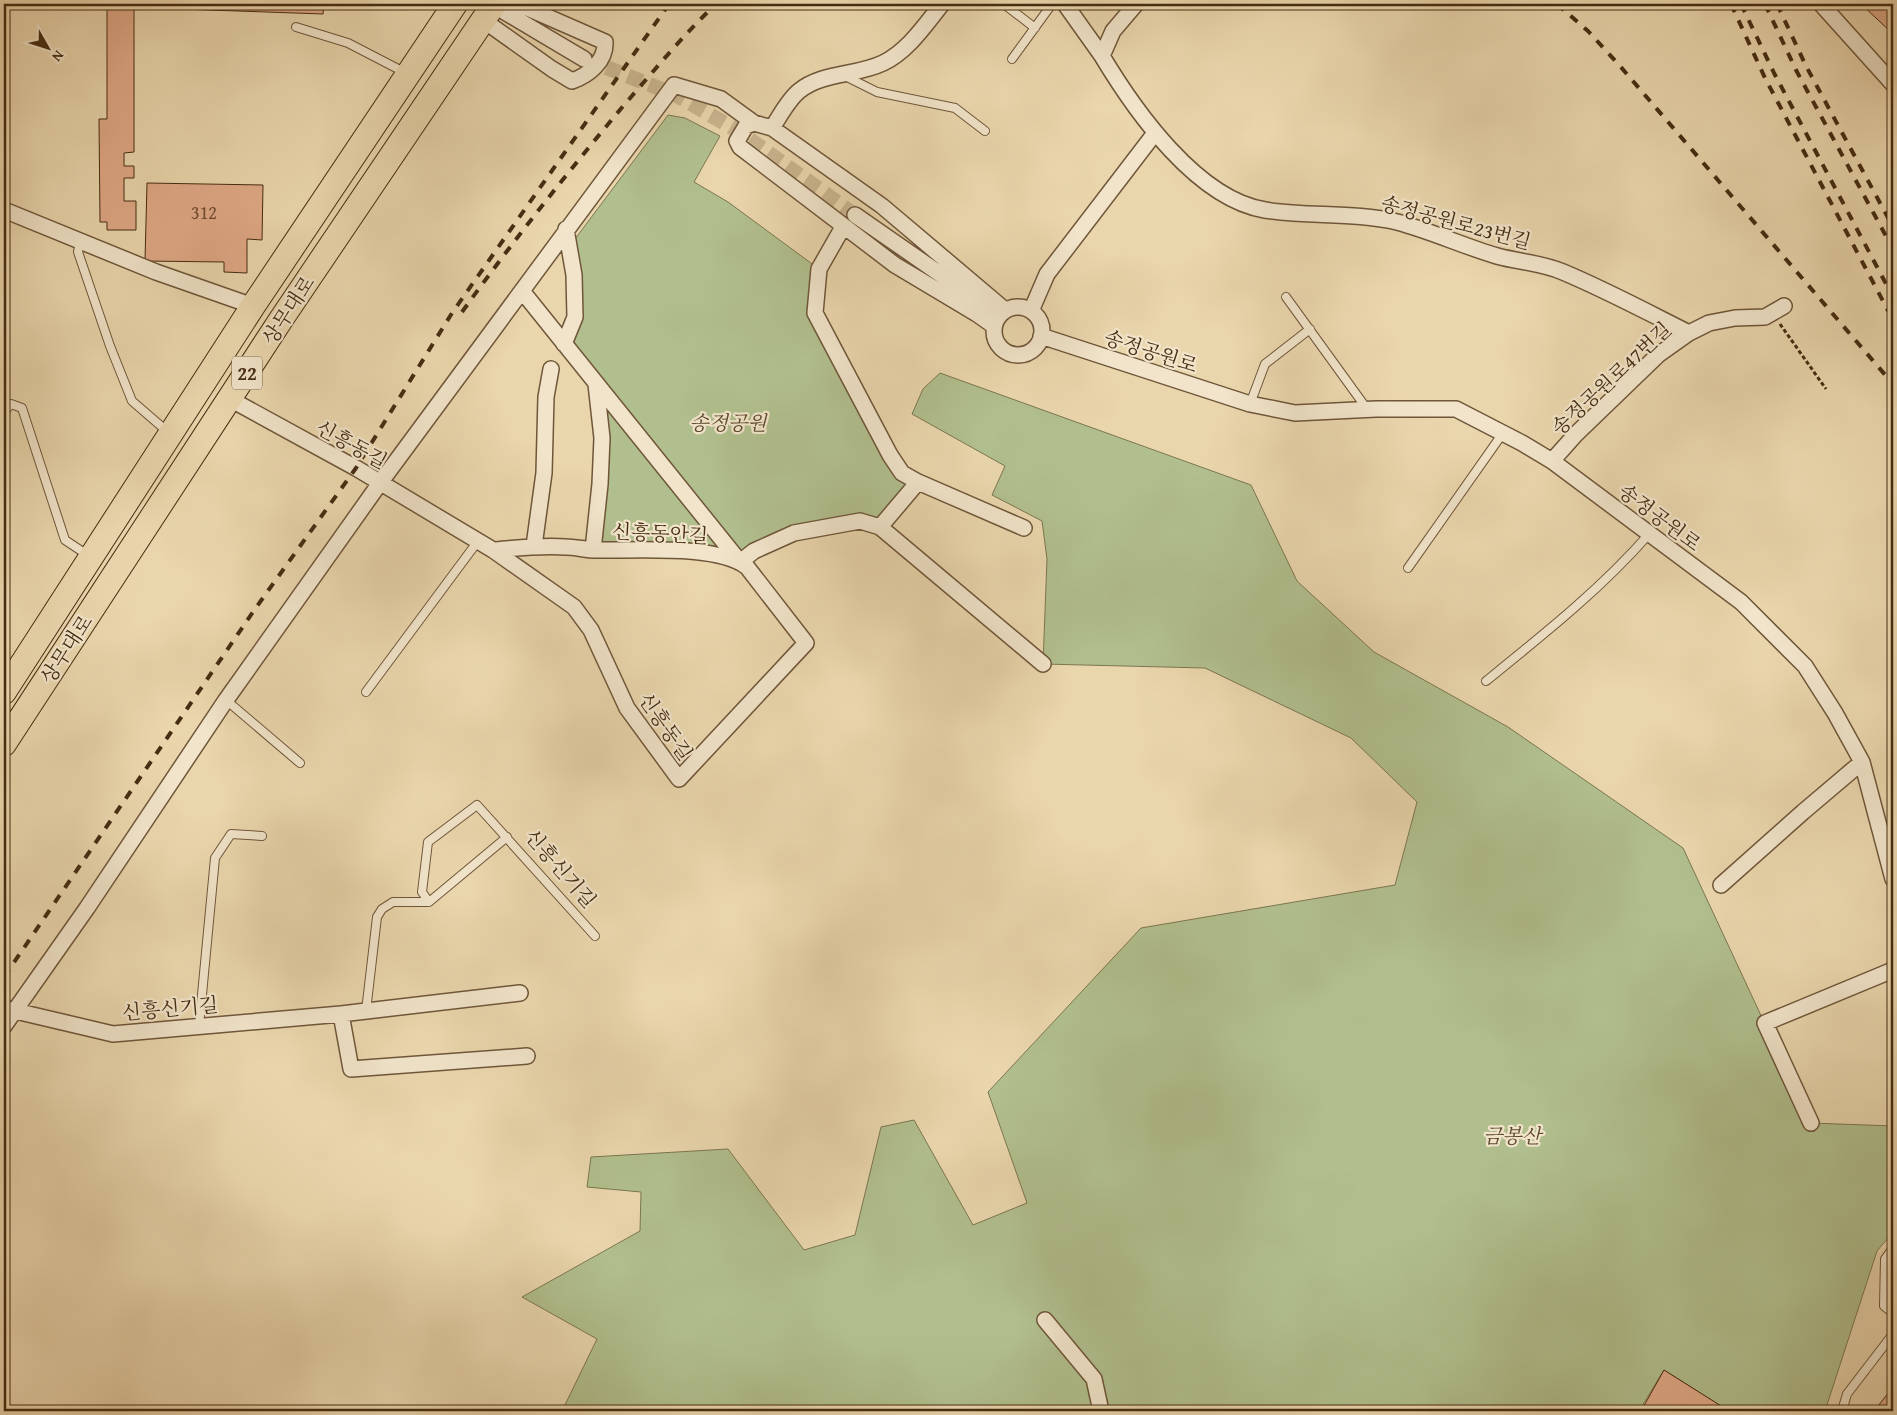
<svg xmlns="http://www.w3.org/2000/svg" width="1897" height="1415" font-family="'Gentium Book Plus','Noto Serif KR',serif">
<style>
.green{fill:#b1bf8e;stroke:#7c7650}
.building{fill:#e0a987;stroke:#462c12}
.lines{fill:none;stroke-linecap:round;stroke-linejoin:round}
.street-tunnel{stroke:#c9b48e;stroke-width:15;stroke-dasharray:15 8;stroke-linecap:butt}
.lane-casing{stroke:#6f5639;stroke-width:10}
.street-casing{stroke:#6f5639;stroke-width:18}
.primary-casing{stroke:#462c12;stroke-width:26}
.path{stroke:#462c12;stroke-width:3;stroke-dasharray:4 2.5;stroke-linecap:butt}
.lane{stroke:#f1e4ca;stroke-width:8}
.street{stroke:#f1e4ca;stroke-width:15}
.primary{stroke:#ead6ad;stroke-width:24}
.rail{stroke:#462c12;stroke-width:4;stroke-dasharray:9 9;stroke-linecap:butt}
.labels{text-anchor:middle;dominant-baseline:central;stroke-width:4.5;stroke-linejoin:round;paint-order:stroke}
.number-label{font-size:18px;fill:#6c4b2f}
.shield{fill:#f1e4ca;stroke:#796349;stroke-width:1}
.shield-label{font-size:19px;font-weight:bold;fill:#462c12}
.street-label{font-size:20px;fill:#462c12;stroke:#f1e4ca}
.park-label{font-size:20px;font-style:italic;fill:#5b492b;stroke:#f1e4ca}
</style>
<rect width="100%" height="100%" fill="#ead6ad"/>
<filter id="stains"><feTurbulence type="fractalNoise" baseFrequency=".004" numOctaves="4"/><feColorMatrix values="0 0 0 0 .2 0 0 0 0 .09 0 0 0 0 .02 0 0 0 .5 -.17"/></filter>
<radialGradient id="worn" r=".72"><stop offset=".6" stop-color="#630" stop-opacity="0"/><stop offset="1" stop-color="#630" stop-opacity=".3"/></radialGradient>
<!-- green -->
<path class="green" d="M668 115 685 118 720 136 694 182 728 202 819 269 815 313 890 455 918 482 880 527 794 533 740 562 593 550 596 384 564 344 575 317 569 247Z
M940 373 1251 485 1297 581 1374 652 1508 727 1683 848 1811 1123 1893 1126V1232L1877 1251 1825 1411H1729L1664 1370 1639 1411H562L597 1339 522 1297 640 1231 641 1192 587 1187 591 1157 728 1149 804 1250 855 1235 881 1127 914 1120 973 1225 1027 1203 988 1092 1141 928 1395 885 1417 802 1351 738 1205 668 1043 664 1047 559 1042 521 992 495 1005 466 912 414 923 389Z"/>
<!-- building -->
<path class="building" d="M107 4H134V152L124 153V166H134V178H124V201H136V230H107V222H100L99 119H107Z
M152 4H324L323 14 152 8Z
M1861 4H1893V34Z
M147 183 263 185 262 240 247 239V273L224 272V262L145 261Z
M1664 1370 1729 1411H1641Z
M1893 1387V1411H1874Z"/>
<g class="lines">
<!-- street-tunnel -->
<path class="street-tunnel" d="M585 59 676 95 738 131 855 215"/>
<!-- lane casing -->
<g class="lane-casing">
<path id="lane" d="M1004 4 1035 28
M296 27 348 43 406 73
M1012 59 1052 4
M845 76 877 92 955 108 985 131
M80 241 78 252 110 346 132 401 169 433
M1286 297 1367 409
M1250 404 1265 364 1310 329
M4 412 11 404 22 408 65 540 89 556
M1408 568 1503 433
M1486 681C1543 635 1601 589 1649 534
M366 692 478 541
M226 700 300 763
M429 902 422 892 428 842 477 805 595 936
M366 1011 377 917 382 909 393 902H429L507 837
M199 1026 215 858 231 834 262 836
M1893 1248 1885 1259 1884 1306 1893 1313
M1842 1411 1847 1394 1893 1334"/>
</g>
<!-- street casing -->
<g class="street-casing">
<path id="street" d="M1065 4 1102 56
M1136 4 1113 31 1102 56C1135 111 1197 199 1265 210 1308 217 1354 212 1397 222 1431 231 1463 246 1497 256 1519 262 1542 263 1563 272 1606 290 1647 312 1689 333
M1821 4 1893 84
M493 5 584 59
M483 20 552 69 572 81C589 75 606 61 605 42L518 4
M772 128C780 116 788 100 799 91 822 72 856 76 883 63 908 51 925 25 942 4
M4 210 156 272 253 306
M855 215 989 308
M522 291 740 562 754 551 794 533 860 521 880 527 918 482 902 473 890 455 815 313 819 269 843 227
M994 331a24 24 0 1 1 48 0a24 24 0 1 1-48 0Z
M1031 311 1047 274 1155 133
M994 326 977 314 895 265 740 147 737 141 746 126 754 123 772 128 882 206 1005 310
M1041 336 1250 404 1295 413 1376 409H1456L1522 443 1552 461 1741 602 1805 666 1835 713 1862 762 1893 879
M564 344 575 317 574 275 566 229
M230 399 356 468 493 550 574 607 591 630 627 708 679 779 806 643 747 567C717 544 635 551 596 550 586 550 576 547 566 547 542 545 518 548 493 550
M1552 461 1576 434 1658 355 1689 333 1709 323 1735 318 1765 317 1784 306
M918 482 1024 528
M880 527 1043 664
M534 546 544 473 546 397 551 369
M593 550 600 484 602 438 596 384
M1721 885 1803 812 1862 762
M7 1009 113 1034 341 1014 520 993
M341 1014 351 1069 527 1056
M4 1026 87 908 226 700 380 483 674 85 721 99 754 123
M1811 1123 1765 1023 1893 970
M1045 1320 1094 1379 1101 1411"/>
</g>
<!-- primary casing -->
<g class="primary-casing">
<path id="primary" d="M4 692 253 306 455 4
M4 744 282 318 494 4"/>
</g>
<!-- path -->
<path class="path" d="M1780 324 1826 389"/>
<!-- lane -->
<use href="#lane" class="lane"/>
<!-- street -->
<use href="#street" class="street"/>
<!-- primary -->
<use href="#primary" class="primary"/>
<!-- rail -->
<path class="rail" d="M1557 4 1588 31 1620 66 1893 384
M1731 4 1765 78 1893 320
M1741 4 1774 73 1893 297
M1765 4 1796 70 1893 249
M1777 4 1806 66 1893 227
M462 312C513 241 568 172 624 105 654 71 683 35 716 4
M4 977 255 609 356 468 452 313 669 4"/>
</g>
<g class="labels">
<!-- number labels -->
<g class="number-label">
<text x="204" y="212">312</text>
</g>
<!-- shield labels -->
<rect class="shield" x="232" y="356.5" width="30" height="33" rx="4"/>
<g class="shield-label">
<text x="247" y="373">22</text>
</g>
<!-- street labels -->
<g class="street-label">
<text transform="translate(1456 222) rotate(15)">송정공원로23번길</text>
<text transform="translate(288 310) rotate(-57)">상무대로</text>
<text transform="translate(1151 351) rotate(18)">송정공원로</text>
<text transform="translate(1611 378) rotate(-43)">송정공원로47번길</text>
<text transform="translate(352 444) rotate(29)">신흥동길</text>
<text transform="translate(1660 517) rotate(37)">송정공원로</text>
<text transform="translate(660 533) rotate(3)">신흥동안길</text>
<text transform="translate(66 649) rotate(-57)">상무대로</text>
<text transform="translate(666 726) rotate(55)">신흥동길</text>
<text transform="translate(561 868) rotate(49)">신흥신기길</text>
<text transform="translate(170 1008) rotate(-5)">신흥신기길</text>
</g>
<!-- park labels -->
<g class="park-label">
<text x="728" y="422">송정공원</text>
<text x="1512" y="1135">금봉산</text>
</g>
</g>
<!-- margin -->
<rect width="1897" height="1415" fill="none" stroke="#ead6ad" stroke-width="20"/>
<rect x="5" y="5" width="1887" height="1405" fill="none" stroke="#462c12" stroke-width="2.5"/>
<rect x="10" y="10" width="1877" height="1395" fill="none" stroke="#462c12"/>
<!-- north arrow -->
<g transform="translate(48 48) rotate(129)" stroke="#f1e4ca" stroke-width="4" paint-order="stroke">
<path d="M0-4L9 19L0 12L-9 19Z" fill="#462c12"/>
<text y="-8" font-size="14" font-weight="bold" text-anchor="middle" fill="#462c12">N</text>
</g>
<rect width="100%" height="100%" filter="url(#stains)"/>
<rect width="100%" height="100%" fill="url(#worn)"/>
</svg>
